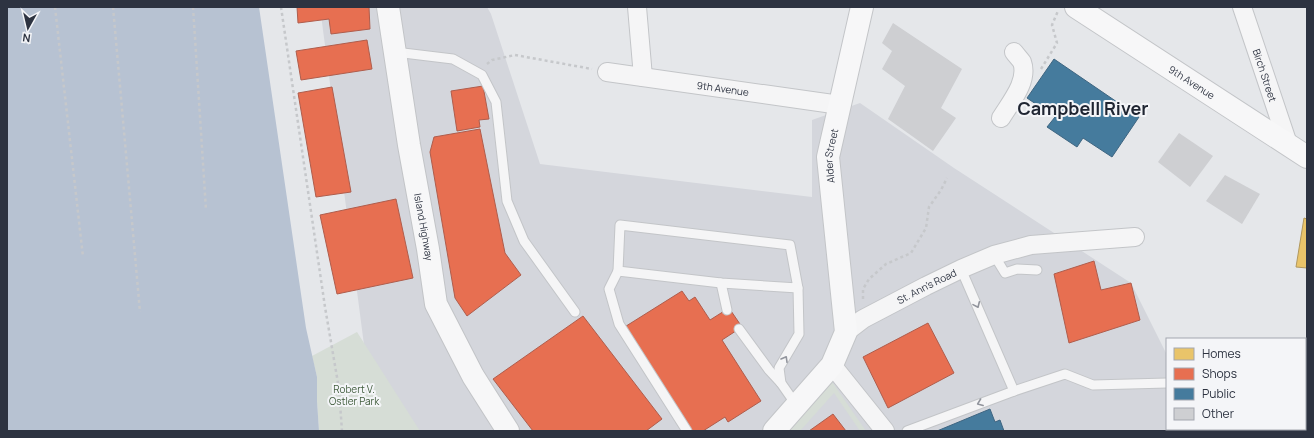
<svg xmlns="http://www.w3.org/2000/svg" width="1314" height="438" viewBox="0 0 1314 438" font-family="Manrope,sans-serif">
	<rect width="100%" height="100%" fill="#e5e7ea"/>
	<polygon fill="#d4d6dc" points="320,7 487,7 491,14 540,164 812,197 812,120 860,103 954,168 1131,283 1167,355 1167,429 1233,429 1236,431 386,431 373,414"/>
	<g fill="#d6ddd6">
		<polygon points="357,332 420,431 319,431 317,401 317,377 312,356"/>
		<polygon points="828,376 866,431 860,431 834,393 800,431 789,431"/>
	</g>
	<polygon fill="#b7c2d2" points="7,7 259,7 306,328 317,377 317,401 319,431 7,431"/>
	<polygon fill="#e9c46a" stroke="#b1985e" points="1304,218 1307,219 1307,268 1296,267"/>
	<g fill="#e76f51" stroke="#af5d4c">
		<polygon points="297,7 369,7 370,29 331,34 329,19 298,23"/>
		<polygon points="367,40 372,69 301,80 296,51"/>
		<polygon points="483,86 489,119 479,120 480,127 457,131 451,91"/>
		<polygon points="332,87 351,192 316,197 298,93"/>
		<polygon points="480,129 505,253 521,275 467,316 455,298 430,152 434,137"/>
		<polygon points="396,199 413,278 337,294 320,215"/>
		<polygon points="1094,261 1101,290 1131,283 1140,320 1069,343 1054,274"/>
		<polygon points="682,291 689,301 695,297 710,320 729,308 742,327 722,340 761,401 728,422 725,417 703,431 689,431 623,328"/>
		<polygon points="583,316 662,419 646,431 533,431 493,379"/>
		<polygon points="928,323 954,373 888,408 863,357"/>
		<polygon points="833,414 846,431 809,431"/>
	</g>
	<g fill="#457b9d" stroke="#3e6581">
		<polygon points="1054,59 1139,117 1112,157 1083,138 1077,147 1047,127 1055,117 1027,98"/>
		<polygon points="990,409 995,422 1000,420 1004,431 937,431"/>
	</g>
	<g fill="#cecfd2">
		<polygon points="893,23 962,69 941,108 956,118 933,151 888,119 905,86 882,69 892,51 882,43"/>
		<polygon points="1179,133 1213,156 1190,187 1158,162"/>
		<polygon points="1225,175 1260,194 1242,224 1206,201"/>
	</g>
	<g fill="none" stroke-linecap="round" stroke-linejoin="round">
		<g stroke="#c3c5c8" stroke-width="11">
			<g id="lane">
				<polyline points="395,52 453,59 482,75 496,102 507,201 524,241 575,312"/>
				<polygon points="620,225 790,245 798,288 721,283 618,271"/>
				<polyline points="994,255 1005,273 1017,269 1037,270"/>
				<polyline points="618,271 609,289 619,324 687,431"/>
				<polyline points="721,283 727,310"/>
				<polyline points="739,329 769,370 781,383"/>
				<polyline points="1014,391 1065,374 1093,385 1167,383"/>
				<polyline points="797,406 781,383 779,368 799,334 798,288"/>
				<polyline points="1211,429 1213,431"/>
				<polyline points="907,431 1014,391 961,269"/>
			</g>
		</g>
		<g stroke="#c3c5c8" stroke-width="20">
			<g id="street">
				<polyline points="637,7 643,77"/>
				<path id="s1" d="M1242,7L1288,144"/>
				<path id="s2" d="M607,72L840,105"/>
				<path d="M1001,118C1010,103 1029,81 1022,62C1020,59 1016,55 1014,52"/>
				<path id="s3" d="M846,332L863,319L926,286L961,269L994,255L1031,245L1135,237"/>
				<polyline points="832,365 885,431"/>
			</g>
		</g>
		<g stroke="#c3c5c8" stroke-width="24">
			<g id="secondary">
				<path id="s4" d="M1076,7L1307,157"/>
				<path id="s5" d="M774,431L832,365L846,332L828,157L862,7"/>
			</g>
		</g>
		<g stroke="#c2c4c7" stroke-width="24">
			<g id="primary">
				<path id="s6" d="M388,7L409,145L428,249L436,304L473,376L508,431"/>
			</g>
		</g>
		<g stroke="#c6c8cb" stroke-width="2.5" stroke-dasharray="3 3" stroke-linecap="butt">
			<polyline points="55,7 83,257"/>
			<polyline points="113,7 140,312"/>
			<polyline points="193,7 206,210"/>
			<polyline points="281,7 325,307 339,389 342,431"/>
			<polyline points="487,64 492,60 515,55 592,69"/>
			<polyline points="1041,69 1057,43 1052,25 1058,11"/>
			<polyline points="863,299 863,289 869,279 886,264 911,253 926,228 929,207 941,190 947,178"/>
		</g>
		<use href="#lane" stroke="#f5f5f6" stroke-width="9"/>
		<use href="#street" stroke="#f5f5f6" stroke-width="18"/>
		<use href="#secondary" stroke="#f7f7f8" stroke-width="22"/>
		<use href="#primary" stroke="#f7f7f8" stroke-width="22"/>
	</g>
	<defs><path id="oneway-chevron" d="M-2-3.5L2.5 0L-2 3.5" fill="none" stroke-width="1.6" stroke-linecap="round" stroke-linejoin="round"/></defs>
	<g stroke="#91949c">
		<use href="#oneway-chevron" transform="translate(977 305) rotate(66)"/>
		<use href="#oneway-chevron" transform="translate(785 359) rotate(-60)"/>
		<use href="#oneway-chevron" transform="translate(980 403) rotate(159)"/>
	</g>
	<g text-anchor="middle" dominant-baseline="central" stroke-width="4" stroke-linejoin="round" paint-order="stroke">
		<g font-size="10" fill="#2d3341" stroke="#f4f5f8">
			<text stroke="none"><textPath href="#s1" startOffset="72">Birch Street</textPath></text>
			<text stroke="none"><textPath href="#s4" startOffset="138">9th Avenue</textPath></text>
			<text stroke="none"><textPath href="#s2" startOffset="117">9th Avenue</textPath></text>
			<text stroke="none"><textPath href="#s5" startOffset="301">Alder Street</textPath></text>
			<text stroke="none"><textPath href="#s6" startOffset="223">Island Highway</textPath></text>
			<text stroke="none"><textPath href="#s3" startOffset="93">St. Ann's Road</textPath></text>
		</g>
		<g font-size="10" fill="#405c3c" stroke="#f4f5f8">
			<text x="354" y="389">Robert V.<tspan x="354" dy="12">Ostler Park</tspan></text>
		</g>
		<g font-size="18" font-weight="bold" fill="#1f2532" stroke="#f4f5f8">
			<text x="1083" y="108">Campbell River</text>
		</g>
	</g>
	<rect width="1314" height="438" fill="none" stroke="#2d3341" stroke-width="16"/>
	<rect x="1166" y="338" width="140" height="92" fill="#f4f5f8" stroke="#a4a7af"/>
	<rect x="1174" y="348" width="20" height="12" fill="#e9c46a" stroke="#a4a7af"/>
	<text x="1202" y="358" font-size="12" fill="#2d3341">Homes</text>
	<rect x="1174" y="368" width="20" height="12" fill="#e76f51" stroke="#a4a7af"/>
	<text x="1202" y="378" font-size="12" fill="#2d3341">Shops</text>
	<rect x="1174" y="388" width="20" height="12" fill="#457b9d" stroke="#a4a7af"/>
	<text x="1202" y="398" font-size="12" fill="#2d3341">Public</text>
	<rect x="1174" y="408" width="20" height="12" fill="#cecfd2" stroke="#a4a7af"/>
	<text x="1202" y="418" font-size="12" fill="#2d3341">Other</text>
	<g transform="translate(28 28) rotate(188)" stroke="#f4f5f8" stroke-width="3" paint-order="stroke">
	<path d="M0-3L7 15L0 10L-7 15Z" fill="#2d3341"/>
	<text y="-6" font-size="11" font-weight="bold" text-anchor="middle" fill="#2d3341">N</text>
	</g>
</svg>
